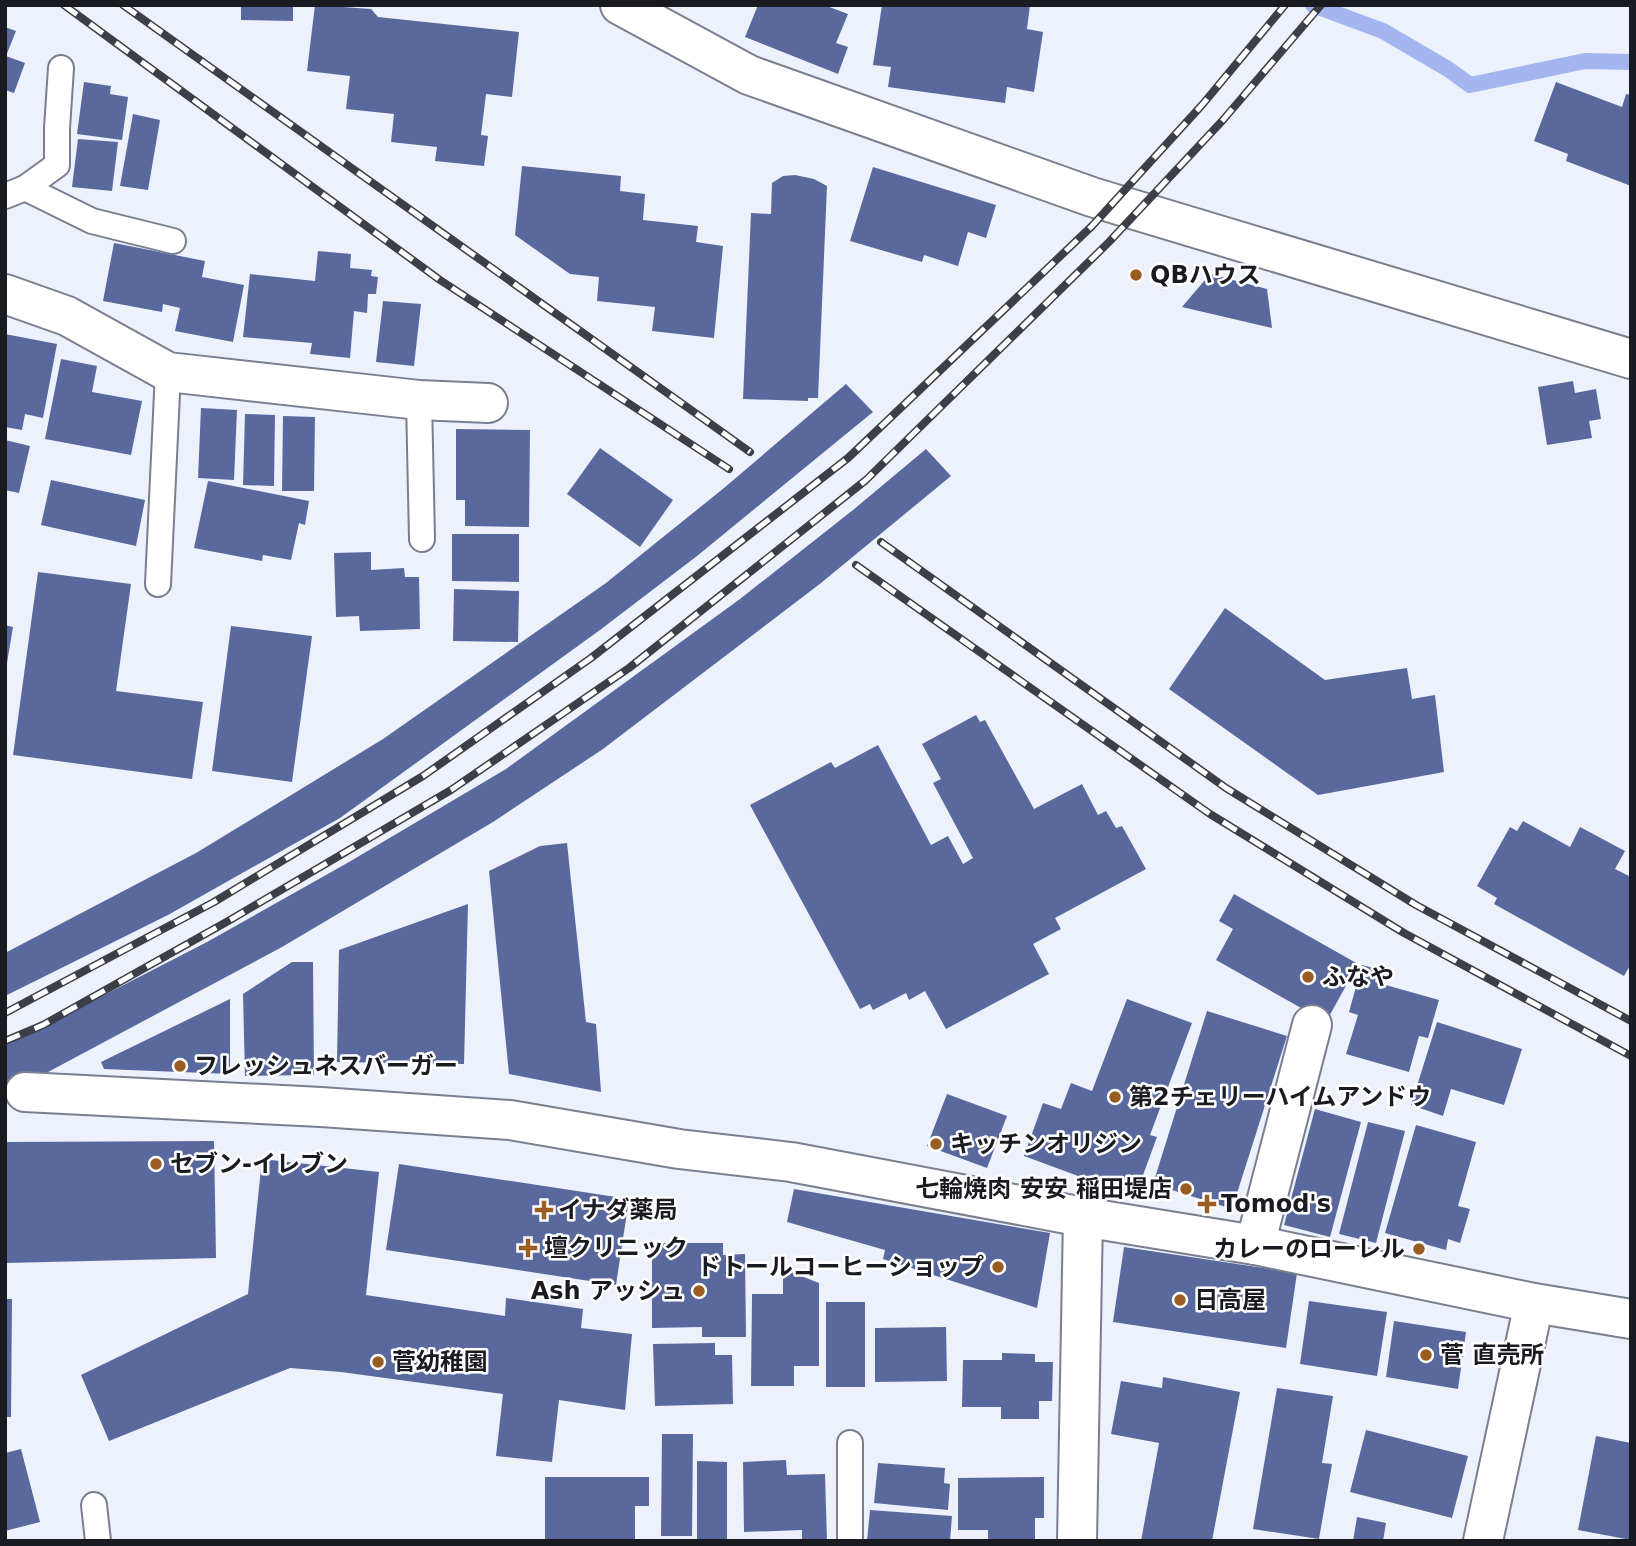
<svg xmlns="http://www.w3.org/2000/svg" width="1636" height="1546" viewBox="0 0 1636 1546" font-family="'DejaVu Sans','Noto Sans JP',sans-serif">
	<rect width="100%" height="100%" fill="#edf1fc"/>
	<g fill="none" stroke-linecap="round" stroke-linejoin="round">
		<polyline stroke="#a4b6ef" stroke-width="16" points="1313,5 1383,31 1448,69 1470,85 1585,61 1631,62"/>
	</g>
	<g fill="#59699d">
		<polygon points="241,5 293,5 293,21 241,20"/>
		<polygon points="315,5 371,9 378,17 519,32 512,97 486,94 481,135 488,136 484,166 435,161 437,147 391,142 394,114 346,109 350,76 307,71"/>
		<polygon points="758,5 824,5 848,14 836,43 848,47 838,74 745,37"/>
		<polygon points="882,5 1030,5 1027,29 1043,32 1034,92 1007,87 1005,103 888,87 891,67 873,65"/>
		<polygon points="5,27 16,31 6,56 25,63 14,93 5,90"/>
		<polygon points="84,82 111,86 110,94 128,97 122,140 77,134"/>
		<polygon points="1556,82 1622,107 1626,94 1631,95 1631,186 1566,161 1568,154 1534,141"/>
		<polygon points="133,114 160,120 148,190 120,186"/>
		<polygon points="78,139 118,142 112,191 72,187"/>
		<polygon points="522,166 621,176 620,191 645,194 643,220 698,226 696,242 723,246 714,338 652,331 655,307 597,301 599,277 570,274 515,235"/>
		<polygon points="873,167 996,205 986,238 968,232 958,266 924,255 922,262 850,241"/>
		<polygon points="795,175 814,179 827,186 818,398 808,398 808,401 743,399 751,213 771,214 772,183 783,176"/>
		<polygon points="114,243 205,261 202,277 244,285 233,342 175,331 180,308 163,304 162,312 103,301"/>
		<polygon points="318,251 351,254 350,268 372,270 371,276 378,277 376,294 368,294 367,313 354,311 350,358 310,354 312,343 243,337 250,274 315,281"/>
		<polygon points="1210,274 1267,289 1272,328 1182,307"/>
		<polygon points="383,301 421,304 414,366 376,362"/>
		<polygon points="5,334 57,344 43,418 25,414 22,430 5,427"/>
		<polygon points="61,359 97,366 92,392 142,401 131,455 45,439"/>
		<polygon points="1573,381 1575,393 1596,389 1601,419 1589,421 1592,438 1547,445 1538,387"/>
		<polygon points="846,384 873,412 697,556 600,630 340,818 168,915 5,996 5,953 196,853 383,739 606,583 724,488"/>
		<polygon points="201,408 237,410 234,480 198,478"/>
		<polygon points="245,414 275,415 274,486 243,485"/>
		<polygon points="283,416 315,417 314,491 282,491"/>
		<polygon points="456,429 530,430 529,527 465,526 465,500 456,500"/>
		<polygon points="5,440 30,446 19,493 5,490"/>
		<polygon points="600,448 673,500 640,547 567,494"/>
		<polygon points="926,449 951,476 821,583 603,749 493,822 282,947 35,1079 5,1091 5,1042 77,1009 207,942 349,862 506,769 740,599 853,510"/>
		<polygon points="51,480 145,500 136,546 41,525"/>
		<polygon points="208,481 309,501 305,525 299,523 291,560 263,555 262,561 194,548"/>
		<polygon points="452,534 519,534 519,582 452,581"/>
		<polygon points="371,552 371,570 404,568 405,577 419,577 420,629 360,631 359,616 336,617 334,553"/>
		<polygon points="38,572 131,584 116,691 203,702 192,779 13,755"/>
		<polygon points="454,589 519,591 518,642 453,641"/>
		<polygon points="1225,608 1325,680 1407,668 1412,699 1435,695 1444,772 1318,795 1169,689"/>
		<polygon points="5,625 13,627 7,663 5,662"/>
		<polygon points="231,626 312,636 292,782 212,771"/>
		<polygon points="976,715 980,722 985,720 1034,809 1082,784 1098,815 1106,811 1116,828 1122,826 1146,869 1055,918 1061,929 1033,944 1049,974 946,1029 925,991 909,1000 906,993 873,1010 870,1004 860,1009 750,805 831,762 835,768 878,745 931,845 948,836 963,864 973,858 933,783 941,779 922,744"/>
		<polygon points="1523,821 1570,847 1580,827 1625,851 1615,869 1631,877 1631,964 1624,976 1494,904 1497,898 1477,886 1510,827 1517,831"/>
		<polygon points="567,843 586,1022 596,1024 601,1092 509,1074 489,871 540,846"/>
		<polygon points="1234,894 1358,964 1326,1022 1216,960 1233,929 1219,921"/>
		<polygon points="468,904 464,1064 337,1062 339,950"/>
		<polygon points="292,962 313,962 314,1075 245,1076 243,994"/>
		<polygon points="1362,965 1378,969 1375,982 1439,1000 1428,1038 1419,1036 1409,1072 1346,1054 1358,1015 1349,1012"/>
		<polygon points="230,999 230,1074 104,1069 101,1062"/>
		<polygon points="1127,999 1192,1023 1150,1135 1157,1137 1135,1197 1024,1156 1043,1103 1061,1109 1071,1083 1092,1091"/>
		<polygon points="1207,1011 1287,1036 1232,1209 1153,1184"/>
		<polygon points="1437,1022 1522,1049 1504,1105 1451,1089 1443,1116 1411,1105"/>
		<polygon points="947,1094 1007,1116 987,1168 927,1146"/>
		<polygon points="1315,1109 1361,1122 1330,1237 1284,1225"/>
		<polygon points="1368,1122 1405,1131 1376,1243 1339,1234"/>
		<polygon points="1416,1125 1476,1142 1458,1206 1470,1209 1460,1243 1448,1239 1446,1250 1385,1233"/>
		<polygon points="214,1141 216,1258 5,1263 5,1142"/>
		<polygon points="262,1159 379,1172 366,1295 505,1316 506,1298 583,1309 581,1328 632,1334 625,1410 559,1400 552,1462 496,1456 503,1394 341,1372 290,1368 109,1441 81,1375 248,1294"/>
		<polygon points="399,1164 629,1199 616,1285 386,1250"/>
		<polygon points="794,1189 1050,1233 1037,1308 883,1259 885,1250 787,1222"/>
		<polygon points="652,1243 723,1243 723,1255 745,1254 746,1337 702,1337 702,1327 652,1328"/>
		<polygon points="1124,1247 1297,1273 1286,1348 1113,1322"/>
		<polygon points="783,1269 819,1283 819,1366 794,1366 794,1386 751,1386 752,1294 783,1294"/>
		<polygon points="5,1299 12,1299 11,1417 5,1417"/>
		<polygon points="1309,1301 1387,1312 1377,1376 1300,1364"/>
		<rect x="826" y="1302" width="39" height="85"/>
		<polygon points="1394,1321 1466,1332 1458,1389 1386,1377"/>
		<polygon points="946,1327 947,1381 875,1382 875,1328"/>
		<polygon points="715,1343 715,1355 732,1355 733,1404 655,1406 653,1344"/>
		<polygon points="1002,1353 1035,1354 1035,1362 1053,1362 1052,1401 1039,1401 1039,1419 1001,1419 1001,1407 962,1407 963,1360 1002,1360"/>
		<polygon points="1163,1377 1240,1392 1212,1541 1141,1541 1159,1443 1111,1434 1121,1381 1162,1388"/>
		<polygon points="1277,1388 1333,1396 1322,1463 1332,1464 1319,1539 1253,1529"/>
		<polygon points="1366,1430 1468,1456 1452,1518 1350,1492"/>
		<polygon points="662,1434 693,1434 692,1536 661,1536"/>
		<polygon points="1596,1436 1631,1443 1631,1540 1578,1530"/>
		<polygon points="21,1449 40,1522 5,1531 5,1453"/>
		<polygon points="786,1460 787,1475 825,1474 827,1541 802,1541 802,1530 744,1532 743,1462"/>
		<polygon points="697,1461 727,1462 727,1541 697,1541"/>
		<polygon points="878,1463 945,1468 944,1483 950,1484 948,1510 874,1503"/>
		<polygon points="545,1477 649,1477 649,1506 635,1506 635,1541 545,1541"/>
		<polygon points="1044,1477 1044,1518 1035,1518 1035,1541 988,1541 988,1530 958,1530 958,1478"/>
		<polygon points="870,1510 952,1516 950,1541 867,1541"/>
		<polygon points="1357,1517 1386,1523 1383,1541 1353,1541"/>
	</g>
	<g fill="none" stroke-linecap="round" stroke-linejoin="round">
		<g stroke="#7a7f90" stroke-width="28">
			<g id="lane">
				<polyline points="25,188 92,221 173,241"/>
				<polyline points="5,196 25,188 57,165 57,128 61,68"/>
				<polyline points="419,400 422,539"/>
				<polyline points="158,584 168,372"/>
				<polyline points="850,1443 850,1541"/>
				<polyline points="94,1505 98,1541"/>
			</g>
		</g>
		<g stroke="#7a7f90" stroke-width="42">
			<g id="street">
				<polyline points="620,5 749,75 1092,197 1631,359"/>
				<polyline points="5,294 67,316 168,372 419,400 488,403"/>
				<polyline points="25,1092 321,1107 510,1120 679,1149 791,1162 1083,1217 1255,1245 1534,1303 1631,1319"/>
				<polyline points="1255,1245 1312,1025"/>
				<polyline points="1077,1541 1083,1217"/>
				<polyline points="1483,1541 1534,1303"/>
			</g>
		</g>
		<use href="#lane" stroke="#fff" stroke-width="24"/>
		<use href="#street" stroke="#fff" stroke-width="38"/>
		<g stroke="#3d3f46" stroke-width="8">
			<g id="rail">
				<polyline points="64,5 440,280 729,469"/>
				<polyline points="123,5 750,452"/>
				<polyline points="881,542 1226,788 1416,905 1631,1021"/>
				<polyline points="856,565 1210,814 1404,933 1631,1056"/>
				<polyline points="5,1013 214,902 423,776 591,658 848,458 1092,226 1202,105 1285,5"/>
				<polyline points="5,1041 43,1025 230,920 451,790 629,668 866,480 1109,242 1223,120 1321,5"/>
			</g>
		</g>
		<use href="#rail" stroke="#fff" stroke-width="5" stroke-dasharray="16" stroke-linecap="butt"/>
	</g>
	<g fill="#9a5d21" stroke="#fff" stroke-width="2.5">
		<circle cx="1136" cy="275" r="7"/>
		<circle cx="1308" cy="977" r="7"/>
		<circle cx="180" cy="1066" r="7"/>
		<circle cx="1115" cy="1097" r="7"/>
		<circle cx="936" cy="1144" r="7"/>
		<circle cx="156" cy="1164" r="7"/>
		<circle cx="1186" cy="1189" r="7"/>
		<path d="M1203.5 1193.5h7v7h7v7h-7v7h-7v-7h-7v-7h7z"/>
		<path d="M540.5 1199.5h7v7h7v7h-7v7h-7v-7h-7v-7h7z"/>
		<path d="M524.5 1237.5h7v7h7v7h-7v7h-7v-7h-7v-7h7z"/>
		<circle cx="1419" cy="1249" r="7"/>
		<circle cx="998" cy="1267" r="7"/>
		<circle cx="699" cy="1291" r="7"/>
		<circle cx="1180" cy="1300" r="7"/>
		<circle cx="1426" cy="1355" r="7"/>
		<circle cx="378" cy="1362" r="7"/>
	</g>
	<g text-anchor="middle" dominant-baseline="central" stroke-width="5" stroke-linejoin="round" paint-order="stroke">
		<g font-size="24" font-weight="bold" fill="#191b21" stroke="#fff" text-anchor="start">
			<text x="1150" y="275">QBハウス</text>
			<text x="1322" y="977">ふなや</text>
			<text x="194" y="1066">フレッシュネスバーガー</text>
			<text x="1129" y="1097">第2チェリーハイムアンドウ</text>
			<text x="950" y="1144">キッチンオリジン</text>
			<text x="170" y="1164">セブン-イレブン</text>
			<text x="1172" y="1189" text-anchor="end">七輪焼肉 安安 稲田堤店</text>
			<text x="1221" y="1204">Tomod's</text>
			<text x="558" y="1210">イナダ薬局</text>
			<text x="544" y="1248">壇クリニック</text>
			<text x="1405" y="1249" text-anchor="end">カレーのローレル</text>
			<text x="984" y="1267" text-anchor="end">ドトールコーヒーショップ</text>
			<text x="685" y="1291" text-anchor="end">Ash アッシュ</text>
			<text x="1194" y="1300">日高屋</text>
			<text x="1440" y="1355">菅 直売所</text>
			<text x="392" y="1362">菅幼稚園</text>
		</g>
	</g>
	<rect width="1636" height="1546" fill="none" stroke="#191b21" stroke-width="14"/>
</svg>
